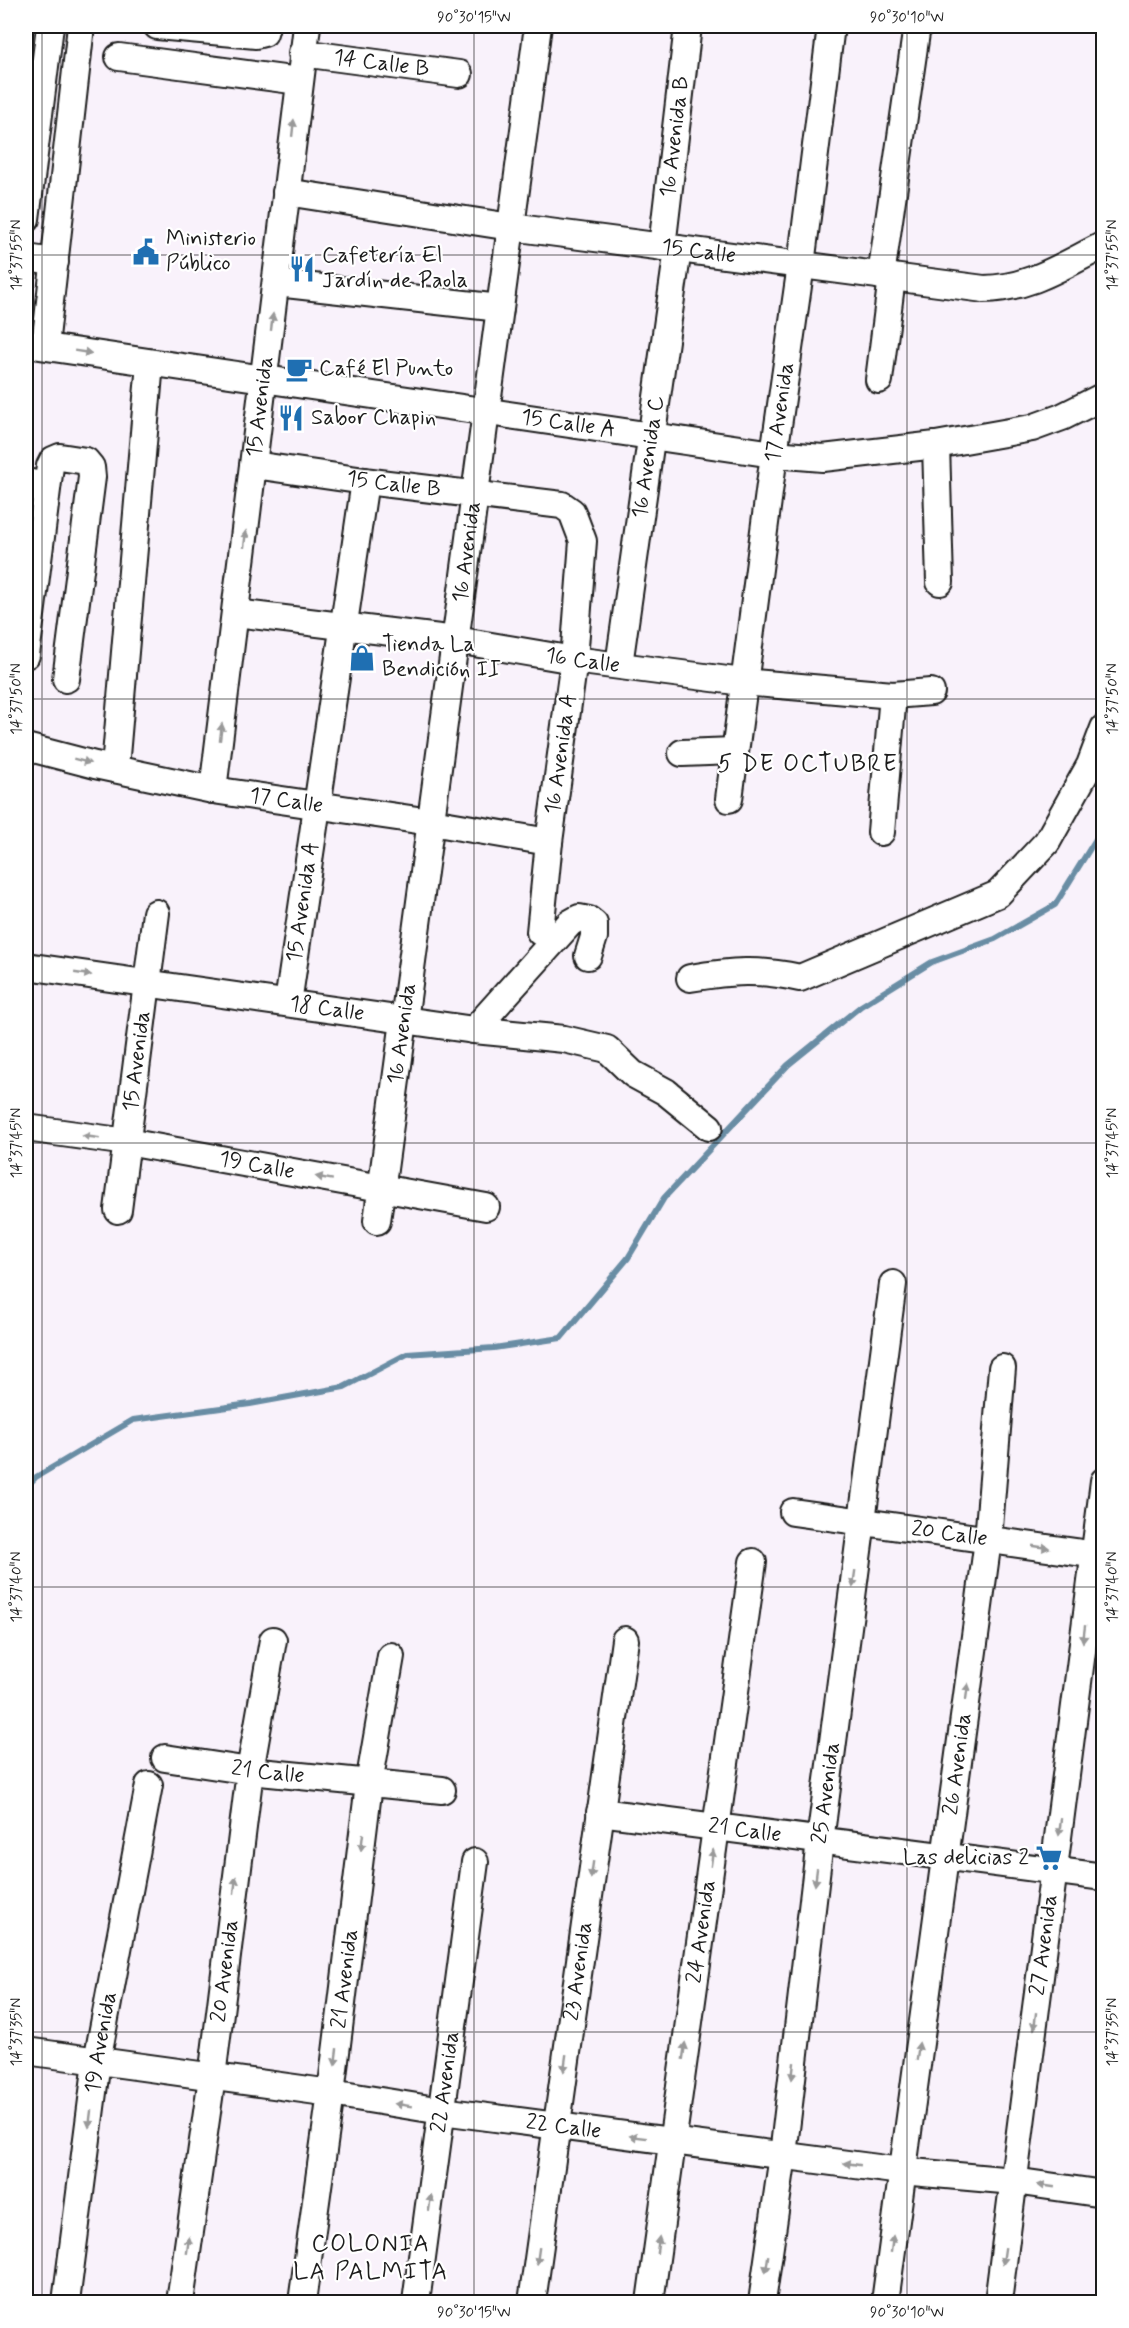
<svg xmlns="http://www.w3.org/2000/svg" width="1129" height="2328" viewBox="0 0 1129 2328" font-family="Mynerve,sans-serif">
	<rect width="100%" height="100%" fill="#f9f2fb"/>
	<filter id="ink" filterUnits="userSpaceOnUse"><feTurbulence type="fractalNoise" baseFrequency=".0167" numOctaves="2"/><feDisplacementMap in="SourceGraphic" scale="12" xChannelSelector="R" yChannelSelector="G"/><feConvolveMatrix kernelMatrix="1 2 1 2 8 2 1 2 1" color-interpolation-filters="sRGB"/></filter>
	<g filter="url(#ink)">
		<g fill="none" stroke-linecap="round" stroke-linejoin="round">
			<polyline stroke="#698da4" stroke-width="6" points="26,1487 36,1477 133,1420 250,1404 344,1387 407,1354 494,1348 561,1338 628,1258 664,1198 788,1065 861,1006 932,962 995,939 1055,905 1104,826"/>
			<g stroke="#1c1c1c" stroke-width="30">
				<g id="minor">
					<polyline points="157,26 256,35 264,33 266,26"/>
					<path id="s1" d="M302,53L459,74"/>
					<polyline points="119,57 299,81"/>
					<path id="s2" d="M286,192L511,227L984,289C1031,288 1063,265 1104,245"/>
					<polyline points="26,219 50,26"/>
					<path id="s3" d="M662,247L688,26"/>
					<polyline points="26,258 55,262"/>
					<polyline points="881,276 917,26"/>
					<polyline points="277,283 500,308"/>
					<path id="s4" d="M26,344L774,454L823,458L936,445L1032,428L1062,417L1104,396"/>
					<polyline points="45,346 81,26"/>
					<polyline points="879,380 892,277"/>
					<polyline points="936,445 940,582"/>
					<path id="s5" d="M254,465L365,481L562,505L572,512L583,541L574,660L549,842L540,932"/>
					<polyline points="26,482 47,486"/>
					<path id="s6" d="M236,613L456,640L574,660L743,682L893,695L931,692"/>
					<polyline points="26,655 50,466 53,460 60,457 86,461 91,467 92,477 66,679"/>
					<path id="s7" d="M619,665L678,249"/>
					<path id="s8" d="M26,747L95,765L213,790L431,822L549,842"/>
					<polyline points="682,753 734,751"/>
					<polyline points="116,756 150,363"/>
					<path id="s9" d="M213,790L307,26"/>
					<path id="s10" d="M729,799L774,454L801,265L831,26"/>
					<polyline points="881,832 893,695"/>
					<path id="s11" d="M26,966L474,1030L564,1039L607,1049L633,1074L666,1092L709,1127"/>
					<path d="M690,978C732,971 759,969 800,978L998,894L1047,842L1090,765L1104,728"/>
					<path id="s12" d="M288,1003L365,481"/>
					<polyline points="474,1030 570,923 579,918 589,920 594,924 594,937 588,956"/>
					<path id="s13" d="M26,1128L127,1142L486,1207"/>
					<path id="s14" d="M118,1210L156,913"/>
					<path id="s15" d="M377,1221L538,26"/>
					<path id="s16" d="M793,1512L1104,1556"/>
					<path id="s17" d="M165,1758L250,1771L442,1790"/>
					<path id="s18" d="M600,1812L1104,1877"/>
					<path id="s19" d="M26,2051L331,2093L442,2111L901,2171L1014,2181L1104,2194"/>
					<path id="s20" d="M66,2302L97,2061L149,1785"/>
					<path id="s21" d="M180,2302L212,2077L250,1771L273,1640"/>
					<path id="s22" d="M302,2302L331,2093L369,1784L391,1656"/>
					<path id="s23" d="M416,2302L475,1862"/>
					<path id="s24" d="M532,2302L625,1640"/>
					<path id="s25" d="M650,2302L753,1562"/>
					<path id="s26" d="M762,2302L783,2155L820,1841L893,1284"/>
					<path id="s27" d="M885,2302L988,1540L1002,1368"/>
					<path id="s28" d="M998,2302L1104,1481"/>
				</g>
			</g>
			<use href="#minor" stroke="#fff" stroke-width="26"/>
		</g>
		<defs><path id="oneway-solid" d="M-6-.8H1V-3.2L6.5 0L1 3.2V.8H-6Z" transform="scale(1.5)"/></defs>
		<g fill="#999">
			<use href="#oneway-solid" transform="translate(293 128) rotate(-84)"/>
			<use href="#oneway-solid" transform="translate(272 322) rotate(-83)"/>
			<use href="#oneway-solid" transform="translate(83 352) rotate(9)"/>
			<use href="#oneway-solid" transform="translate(245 539) rotate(-83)"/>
			<use href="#oneway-solid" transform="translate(221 732) rotate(-83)"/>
			<use href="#oneway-solid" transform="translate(82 761) rotate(15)"/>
			<use href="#oneway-solid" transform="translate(83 974) rotate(8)"/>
			<use href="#oneway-solid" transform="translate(91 1137) rotate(-172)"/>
			<use href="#oneway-solid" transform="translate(324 1178) rotate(-170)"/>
			<use href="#oneway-solid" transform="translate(1041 1547) rotate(8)"/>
			<use href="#oneway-solid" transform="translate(854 1579) rotate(98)"/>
			<use href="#oneway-solid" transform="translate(1084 1634) rotate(97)"/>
			<use href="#oneway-solid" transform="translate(967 1692) rotate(-82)"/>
			<use href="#oneway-solid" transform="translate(1060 1827) rotate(97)"/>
			<use href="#oneway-solid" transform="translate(362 1842) rotate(97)"/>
			<use href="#oneway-solid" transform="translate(712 1858) rotate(-82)"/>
			<use href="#oneway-solid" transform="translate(592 1870) rotate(98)"/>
			<use href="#oneway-solid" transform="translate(816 1877) rotate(97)"/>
			<use href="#oneway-solid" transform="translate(235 1885) rotate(-83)"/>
			<use href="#oneway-solid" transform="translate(1035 2021) rotate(97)"/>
			<use href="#oneway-solid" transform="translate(684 2051) rotate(-82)"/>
			<use href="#oneway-solid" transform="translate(918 2051) rotate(-82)"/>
			<use href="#oneway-solid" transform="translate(336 2057) rotate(97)"/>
			<use href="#oneway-solid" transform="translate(565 2063) rotate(98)"/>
			<use href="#oneway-solid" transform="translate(793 2071) rotate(97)"/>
			<use href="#oneway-solid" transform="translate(403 2105) rotate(-171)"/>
			<use href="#oneway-solid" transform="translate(90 2119) rotate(97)"/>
			<use href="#oneway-solid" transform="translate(638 2137) rotate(-173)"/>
			<use href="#oneway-solid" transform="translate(852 2164) rotate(-172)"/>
			<use href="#oneway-solid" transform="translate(1046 2186) rotate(-172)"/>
			<use href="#oneway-solid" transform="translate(430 2203) rotate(-82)"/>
			<use href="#oneway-solid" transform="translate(892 2244) rotate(-83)"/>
			<use href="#oneway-solid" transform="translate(188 2245) rotate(-82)"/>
			<use href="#oneway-solid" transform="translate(658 2245) rotate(-82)"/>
			<use href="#oneway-solid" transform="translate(538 2256) rotate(98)"/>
			<use href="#oneway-solid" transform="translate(1004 2256) rotate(98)"/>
			<use href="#oneway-solid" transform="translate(767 2264) rotate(98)"/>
		</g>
	</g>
	<path fill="none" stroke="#1c1c1c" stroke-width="1.5" stroke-opacity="0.45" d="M42,26V2302M474,26V2302M907,26V2302M26,255H1104M26,699H1104M26,1143H1104M26,1587H1104M26,2032H1104"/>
	<defs>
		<g id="civic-bare" transform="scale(2.07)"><path d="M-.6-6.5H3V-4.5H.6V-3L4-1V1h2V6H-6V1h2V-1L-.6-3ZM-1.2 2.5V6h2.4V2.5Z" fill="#1f6fb2" stroke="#fff" stroke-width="2.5" paint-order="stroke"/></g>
		<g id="restaurant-bare" transform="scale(2.07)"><path d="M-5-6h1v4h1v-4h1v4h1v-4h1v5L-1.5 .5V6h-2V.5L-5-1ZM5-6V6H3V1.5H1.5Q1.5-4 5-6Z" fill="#1f6fb2" stroke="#fff" stroke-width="2.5" paint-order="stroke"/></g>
		<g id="cafe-bare" transform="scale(2.07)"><path d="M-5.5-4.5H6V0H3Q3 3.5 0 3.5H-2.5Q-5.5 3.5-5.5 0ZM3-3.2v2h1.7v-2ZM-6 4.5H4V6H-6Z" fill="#1f6fb2" stroke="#fff" stroke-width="2.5" paint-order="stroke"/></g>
		<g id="shop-bare" transform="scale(2.07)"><path d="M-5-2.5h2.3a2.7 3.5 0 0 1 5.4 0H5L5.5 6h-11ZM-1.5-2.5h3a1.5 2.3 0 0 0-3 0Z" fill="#1f6fb2" stroke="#fff" stroke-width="2.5" paint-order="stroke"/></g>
		<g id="supermarket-bare" transform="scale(2.07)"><path d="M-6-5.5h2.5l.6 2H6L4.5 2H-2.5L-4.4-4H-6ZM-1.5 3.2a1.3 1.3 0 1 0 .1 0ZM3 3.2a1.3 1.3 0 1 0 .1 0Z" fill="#1f6fb2" stroke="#fff" stroke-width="2.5" paint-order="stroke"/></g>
	</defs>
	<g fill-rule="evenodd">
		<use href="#civic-bare" x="146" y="252"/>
		<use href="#restaurant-bare" x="302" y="269"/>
		<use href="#cafe-bare" x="299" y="369"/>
		<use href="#restaurant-bare" x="291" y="418"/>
		<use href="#shop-bare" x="362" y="658"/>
		<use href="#supermarket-bare" x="1049" y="1858"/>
	</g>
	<g text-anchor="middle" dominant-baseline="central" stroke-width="4.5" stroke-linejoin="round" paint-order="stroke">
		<g font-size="22" fill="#1c1c1c" stroke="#fff">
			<text stroke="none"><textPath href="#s1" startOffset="80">14 Calle B</textPath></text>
			<text stroke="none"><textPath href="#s3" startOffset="111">16 Avenida B</textPath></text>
			<text stroke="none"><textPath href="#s2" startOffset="417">15 Calle</textPath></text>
			<text stroke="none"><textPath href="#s9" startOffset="386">15 Avenida</textPath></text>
			<text stroke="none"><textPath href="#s10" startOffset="390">17 Avenida</textPath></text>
			<text stroke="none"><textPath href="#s4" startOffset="548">15 Calle A</textPath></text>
			<text stroke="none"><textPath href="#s7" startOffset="210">16 Avenida C</textPath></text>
			<text stroke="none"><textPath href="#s5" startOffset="141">15 Calle B</textPath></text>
			<text stroke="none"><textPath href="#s15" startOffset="675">16 Avenida</textPath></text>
			<text stroke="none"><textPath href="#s6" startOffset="350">16 Calle</textPath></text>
			<text transform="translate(561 754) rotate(-82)">16 Avenida A</text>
			<text stroke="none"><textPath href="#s8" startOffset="266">17 Calle</textPath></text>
			<text stroke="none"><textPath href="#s12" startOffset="102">15 Avenida A</textPath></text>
			<text stroke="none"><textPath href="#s11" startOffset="304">18 Calle</textPath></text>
			<text stroke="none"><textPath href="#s15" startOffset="189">16 Avenida</textPath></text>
			<text stroke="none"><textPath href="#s14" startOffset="150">15 Avenida</textPath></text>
			<text stroke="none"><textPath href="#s13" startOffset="234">19 Calle</textPath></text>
			<text stroke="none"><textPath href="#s16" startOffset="158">20 Calle</textPath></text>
			<text stroke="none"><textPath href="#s27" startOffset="543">26 Avenida</textPath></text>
			<text stroke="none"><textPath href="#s17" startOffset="104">21 Calle</textPath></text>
			<text stroke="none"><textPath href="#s26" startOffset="513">25 Avenida</textPath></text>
			<text stroke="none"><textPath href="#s18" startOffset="146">21 Calle</textPath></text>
			<text stroke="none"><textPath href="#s25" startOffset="374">24 Avenida</textPath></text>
			<text stroke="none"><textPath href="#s28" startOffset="360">27 Avenida</textPath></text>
			<text stroke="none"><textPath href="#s21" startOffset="334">20 Avenida</textPath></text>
			<text stroke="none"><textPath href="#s24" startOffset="334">23 Avenida</textPath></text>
			<text stroke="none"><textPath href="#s22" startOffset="326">21 Avenida</textPath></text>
			<text stroke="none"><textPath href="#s20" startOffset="262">19 Avenida</textPath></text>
			<text stroke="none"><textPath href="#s23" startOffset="222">22 Avenida</textPath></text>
			<text stroke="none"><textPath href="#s19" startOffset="543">22 Calle</textPath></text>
		</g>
		<g font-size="22" fill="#1c1c1c" stroke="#fff" text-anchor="start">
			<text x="166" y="239">Ministerio<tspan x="166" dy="25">Público</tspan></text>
			<text x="322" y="256">Cafetería El<tspan x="322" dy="25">Jardín de Paola</tspan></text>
			<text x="319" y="369">Café El Punto</text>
			<text x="311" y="418">Sabor Chapin</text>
			<text x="382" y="645">Tienda La<tspan x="382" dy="25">Bendición II</tspan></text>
			<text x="1029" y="1858" text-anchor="end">Las delicias 2</text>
		</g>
		<g font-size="24" letter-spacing="1.5" fill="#1c1c1c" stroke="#fff">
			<text x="808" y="764">5 DE OCTUBRE</text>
			<text x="371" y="2244">COLONIA<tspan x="371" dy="28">LA PALMITA</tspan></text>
		</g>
	</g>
	<rect width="1129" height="2328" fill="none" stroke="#fff" stroke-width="66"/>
	<rect x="33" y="33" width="1063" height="2262" fill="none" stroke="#1c1c1c" stroke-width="2"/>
	<g font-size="15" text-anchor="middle" fill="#1c1c1c">
		<text x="474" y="22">90°30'15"W</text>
		<text x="907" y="22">90°30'10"W</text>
		<text transform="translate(16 255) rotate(-90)" y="5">14°37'55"N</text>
		<text transform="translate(1112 255) rotate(-90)" y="5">14°37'55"N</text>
		<text transform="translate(16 699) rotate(-90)" y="5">14°37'50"N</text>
		<text transform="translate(1112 699) rotate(-90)" y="5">14°37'50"N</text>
		<text transform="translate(16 1143) rotate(-90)" y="5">14°37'45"N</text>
		<text transform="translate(1112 1143) rotate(-90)" y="5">14°37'45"N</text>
		<text transform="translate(16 1587) rotate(-90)" y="5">14°37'40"N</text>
		<text transform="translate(1112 1587) rotate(-90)" y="5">14°37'40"N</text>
		<text transform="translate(16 2032) rotate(-90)" y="5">14°37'35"N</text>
		<text transform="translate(1112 2032) rotate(-90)" y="5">14°37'35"N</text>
		<text x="474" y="2317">90°30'15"W</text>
		<text x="907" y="2317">90°30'10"W</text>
	</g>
</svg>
